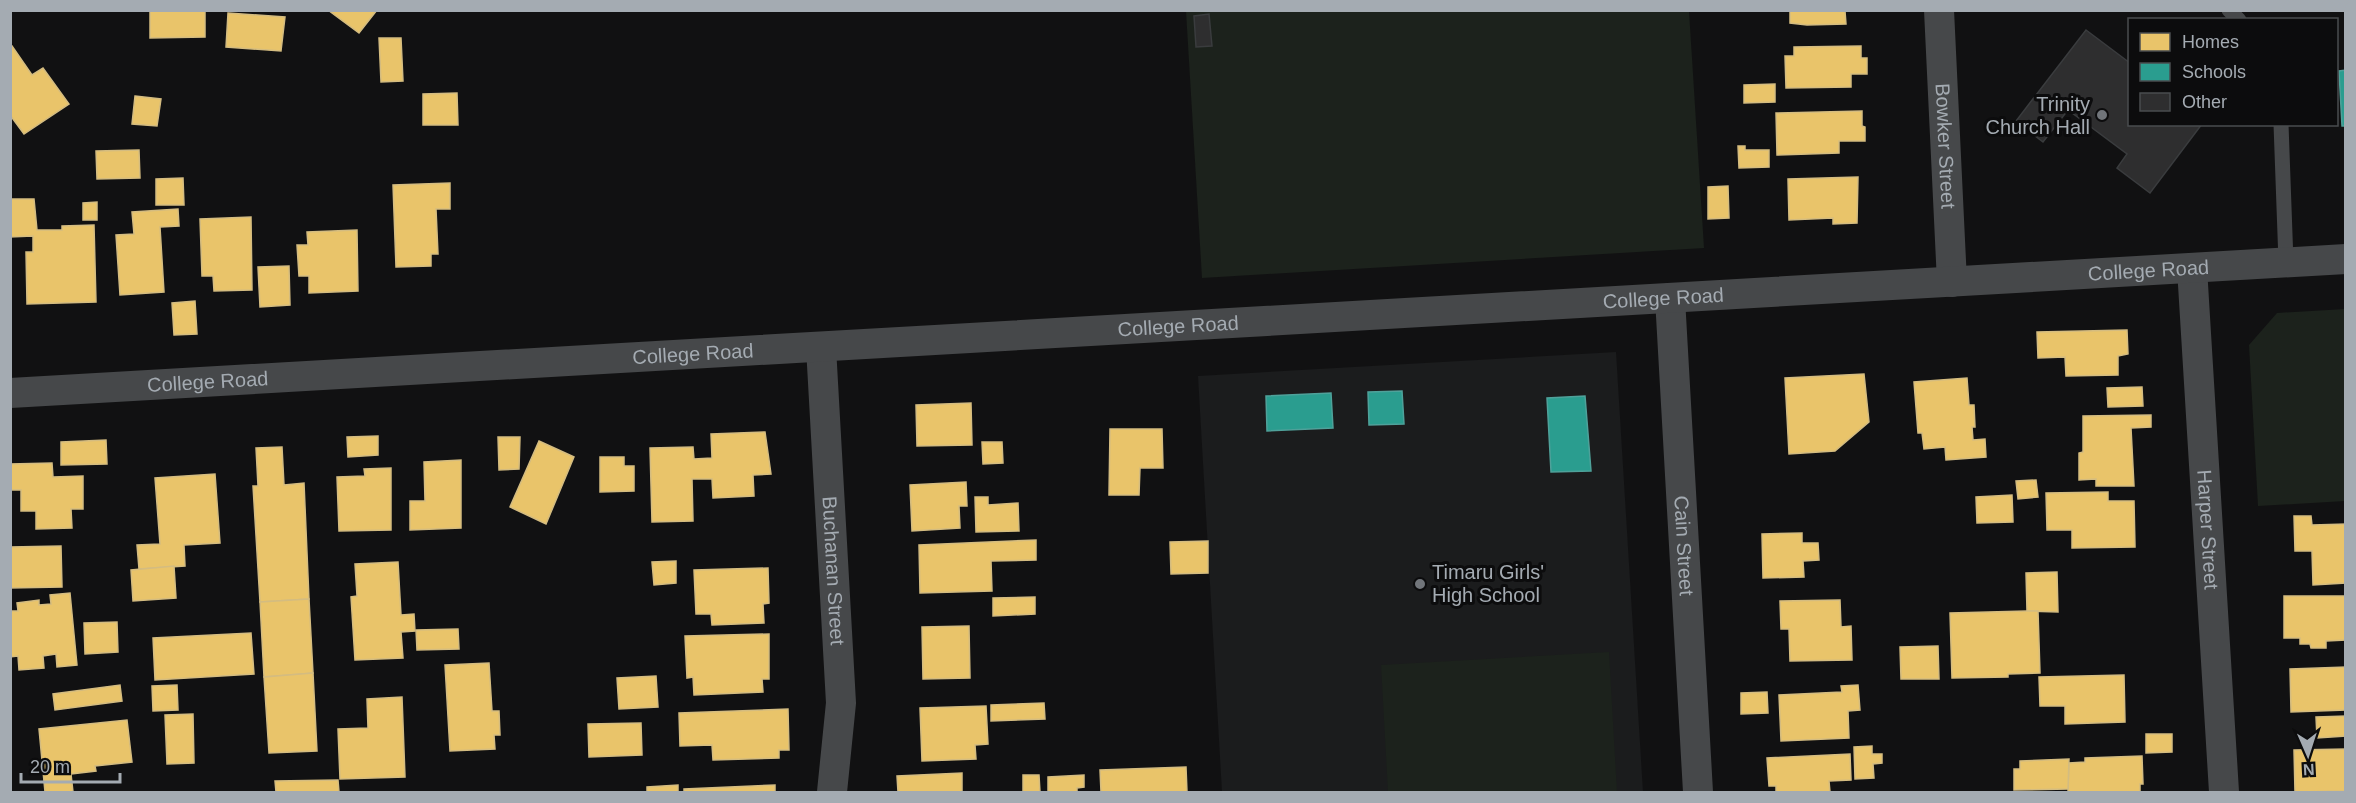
<svg xmlns="http://www.w3.org/2000/svg" width="2356" height="803" viewBox="0 0 2356 803" font-family="Arial,sans-serif">
	<rect width="100%" height="100%" fill="#111112"/>
	<polygon fill="#1b1c1d" points="1616,352 1643,792 1222,792 1198,376"/>
	<g fill="#1c221c">
		<polygon points="1186,11 1689,11 1704,248 1202,278"/>
		<polygon points="2345,309 2345,501 2258,506 2249,345 2277,313"/>
		<polygon points="1609,652 1617,792 1388,792 1381,665"/>
	</g>
	<g fill="#e9c46a" stroke="#d4bc80" stroke-width="1.5">
		<polygon points="150,10 205,10 205,37 150,38"/>
		<polygon points="328,10 377,10 359,33"/>
		<polygon points="1790,10 1855,10 1855,11 1845,11 1846,24 1807,25 1790,23"/>
		<polygon points="228,13 285,17 281,51 226,47"/>
		<polygon points="379,38 401,38 403,81 381,82"/>
		<polygon points="12,46 32,75 43,68 69,104 24,134 10,115 10,47"/>
		<polygon points="1861,46 1861,58 1867,58 1867,74 1851,74 1851,87 1786,88 1785,56 1794,56 1794,47"/>
		<polygon points="1775,84 1775,102 1744,103 1744,85"/>
		<polygon points="457,93 458,125 423,125 423,94"/>
		<polygon points="135,96 161,99 157,126 132,124"/>
		<polygon points="1862,111 1862,126 1865,127 1865,141 1839,141 1839,153 1777,155 1776,113"/>
		<polygon points="1738,146 1745,146 1745,150 1769,150 1769,167 1739,168"/>
		<polygon points="139,150 140,178 97,179 96,151"/>
		<polygon points="1858,177 1857,223 1833,224 1833,218 1789,220 1788,179"/>
		<polygon points="183,178 184,205 156,205 156,179"/>
		<polygon points="450,183 450,209 436,209 438,254 431,254 431,266 396,267 393,185"/>
		<polygon points="1728,186 1729,218 1708,219 1708,187"/>
		<polygon points="10,199 34,199 37,230 62,230 62,226 94,225 96,302 27,304 26,252 33,252 33,236 10,237"/>
		<polygon points="97,202 97,220 83,220 83,203"/>
		<polygon points="178,209 179,226 160,227 164,292 120,295 116,235 134,234 132,212"/>
		<polygon points="251,217 252,290 214,291 213,276 202,276 200,219"/>
		<polygon points="357,230 358,291 309,293 309,276 299,276 297,245 308,245 307,232"/>
		<polygon points="289,266 290,305 260,307 258,267"/>
		<polygon points="195,301 197,334 174,335 172,303"/>
		<polygon points="2127,330 2128,354 2118,356 2118,375 2066,376 2065,357 2038,358 2037,332"/>
		<polygon points="1864,374 1869,422 1835,451 1789,454 1785,378"/>
		<polygon points="1967,378 1969,405 1974,405 1975,427 1972,427 1973,440 1985,439 1986,457 1946,460 1945,447 1924,449 1922,433 1918,433 1914,382"/>
		<polygon points="2142,387 2143,406 2108,407 2107,388"/>
		<polygon points="971,403 972,445 917,446 916,405"/>
		<polygon points="2151,415 2151,427 2131,428 2134,486 2096,486 2096,479 2079,480 2079,453 2083,452 2083,416"/>
		<polygon points="1110,429 1162,429 1163,468 1140,468 1139,495 1109,495"/>
		<polygon points="765,432 771,474 753,475 754,496 713,498 712,479 692,479 693,521 652,522 650,448 693,447 694,459 712,458 711,434"/>
		<polygon points="378,436 378,455 348,457 347,437"/>
		<polygon points="498,437 520,437 519,469 499,470"/>
		<polygon points="106,440 107,464 61,465 61,442"/>
		<polygon points="539,441 574,457 546,524 510,507"/>
		<polygon points="982,442 1002,442 1003,463 983,464"/>
		<polygon points="282,447 284,485 304,483 309,599 260,602 253,486 258,486 256,448"/>
		<polygon points="600,457 624,457 624,466 634,466 634,491 600,492"/>
		<polygon points="461,460 461,528 410,530 410,501 425,501 424,462"/>
		<polygon points="52,463 53,477 83,476 83,509 71,509 72,528 36,529 36,511 21,511 21,490 10,490 10,464"/>
		<polygon points="391,468 391,530 339,531 337,477 365,476 364,469"/>
		<polygon points="215,474 220,543 184,545 185,566 139,569 137,545 160,544 155,478"/>
		<polygon points="2036,480 2038,497 2018,499 2016,481"/>
		<polygon points="966,482 967,506 959,506 960,528 912,531 910,485"/>
		<polygon points="2108,492 2108,501 2134,501 2135,547 2072,548 2072,530 2047,530 2046,493"/>
		<polygon points="2012,495 2013,522 1977,523 1976,497"/>
		<polygon points="975,497 988,497 988,505 1018,503 1019,531 976,532"/>
		<polygon points="2294,516 2311,516 2312,525 2346,524 2346,583 2313,585 2312,551 2295,551"/>
		<polygon points="1802,533 1802,543 1818,543 1819,560 1803,561 1804,577 1763,578 1762,534"/>
		<polygon points="1036,540 1036,560 991,561 992,591 920,593 919,545"/>
		<polygon points="1208,541 1208,573 1171,574 1170,542"/>
		<polygon points="61,546 62,587 10,588 10,547"/>
		<polygon points="676,561 676,583 654,585 652,562"/>
		<polygon points="398,562 401,615 414,614 415,631 401,632 403,658 355,660 351,597 357,596 355,564"/>
		<polygon points="174,566 176,598 133,601 131,570"/>
		<polygon points="768,568 769,603 763,604 764,623 712,625 711,614 696,614 694,570"/>
		<polygon points="2057,572 2058,612 2027,611 2026,573"/>
		<polygon points="70,593 77,665 57,667 56,654 43,656 44,668 19,670 18,656 10,657 10,611 18,611 17,603 39,600 39,605 51,604 50,595"/>
		<polygon points="2284,596 2346,596 2346,640 2326,641 2326,648 2311,648 2310,644 2300,644 2300,638 2284,638"/>
		<polygon points="1035,597 1035,614 993,616 993,598"/>
		<polygon points="309,599 313,673 264,677 260,602"/>
		<polygon points="1840,600 1841,627 1851,626 1852,660 1790,661 1789,629 1781,629 1780,601"/>
		<polygon points="2027,611 2038,611 2040,673 2008,674 2008,677 1952,678 1950,613"/>
		<polygon points="117,622 118,652 85,654 84,623"/>
		<polygon points="969,626 970,678 923,679 922,627"/>
		<polygon points="458,629 459,649 417,650 416,630"/>
		<polygon points="251,633 254,674 155,680 153,638"/>
		<polygon points="769,634 769,679 762,679 763,692 694,695 693,677 687,678 685,636"/>
		<polygon points="1938,646 1939,679 1901,679 1900,647"/>
		<polygon points="489,663 492,711 499,711 500,735 494,735 495,749 450,751 445,665"/>
		<polygon points="2346,667 2346,710 2291,712 2290,669"/>
		<polygon points="313,673 317,751 269,753 264,677"/>
		<polygon points="2124,675 2125,722 2065,724 2065,706 2040,706 2039,677"/>
		<polygon points="656,676 658,707 619,709 617,678"/>
		<polygon points="120,685 122,701 55,710 53,694"/>
		<polygon points="177,685 178,710 153,711 152,686"/>
		<polygon points="1858,685 1860,710 1848,711 1849,738 1781,741 1779,695 1842,692 1841,686"/>
		<polygon points="1767,692 1768,713 1741,714 1741,693"/>
		<polygon points="402,697 405,777 340,779 338,729 368,728 367,699"/>
		<polygon points="1044,703 1045,719 991,721 991,705"/>
		<polygon points="986,706 988,744 975,745 976,759 922,761 920,708"/>
		<polygon points="788,709 789,750 779,750 779,758 713,760 712,745 680,746 679,713"/>
		<polygon points="193,714 194,763 167,764 165,715"/>
		<polygon points="2346,716 2346,736 2317,738 2316,717"/>
		<polygon points="127,720 132,762 95,766 96,771 71,774 73,792 45,792 39,729"/>
		<polygon points="641,723 642,755 589,757 588,724"/>
		<polygon points="2146,734 2172,734 2172,752 2146,753"/>
		<polygon points="1872,746 1872,754 1882,754 1882,763 1873,764 1874,778 1855,779 1854,747"/>
		<polygon points="2346,749 2346,791 2295,792 2294,750"/>
		<polygon points="1850,754 1851,780 1829,781 1830,792 1776,792 1776,786 1769,786 1767,758"/>
		<polygon points="2142,756 2143,784 2140,784 2140,792 2068,792 2069,763 2085,762 2085,758"/>
		<polygon points="2069,759 2068,789 2014,790 2014,769 2020,769 2020,761"/>
		<polygon points="1186,767 1187,792 1101,792 1100,770"/>
		<polygon points="962,773 962,792 898,792 897,776"/>
		<polygon points="1023,775 1039,775 1040,792 1023,792"/>
		<polygon points="1084,775 1084,787 1077,788 1077,792 1048,792 1048,777"/>
		<polygon points="338,780 339,792 276,792 275,781"/>
		<polygon points="678,785 678,792 647,792 647,787"/>
		<polygon points="775,785 775,792 684,792 684,789"/>
	</g>
	<g fill="#2a9d8f" stroke="#4fa19a" stroke-width="1.5">
		<polygon points="2346,70 2346,126 2342,126 2339,71"/>
		<polygon points="1402,391 1404,424 1369,425 1368,392"/>
		<polygon points="1331,393 1333,428 1267,431 1266,396"/>
		<polygon points="1585,396 1591,471 1551,472 1547,398"/>
	</g>
	<g fill="#2e2e2f" stroke="#3a3c3e" stroke-width="1.5">
		<polygon points="1209,14 1212,46 1196,47 1194,16"/>
		<polygon points="2086,30 2130,63 2130,124 2202,124 2150,193 2117,168 2127,154 2068,110 2043,142 2016,121"/>
	</g>
	<g fill="none" stroke-linecap="round" stroke-linejoin="round">
		<g stroke="#46484a" stroke-width="15">
			<polyline points="2229,10 2239,20"/>
			<polyline points="2281,124 2286,262"/>
		</g>
		<g stroke="#46484a" stroke-width="30">
			<path id="s1" d="M1939,10L1952,282"/>
			<path id="s2" d="M2192,268L2224,792"/>
			<path id="s3" d="M1670,298L1698,792"/>
			<path id="s4" d="M821,347L841,703L832,792"/>
			<path id="s5" d="M10,393L2346,259"/>
		</g>
	</g>
	<g fill="#71757a" stroke="#0c0c0d" stroke-width="2">
		<circle cx="2102" cy="115" r="6"/>
		<circle cx="1420" cy="584" r="6"/>
	</g>
	<g text-anchor="middle" dominant-baseline="central" stroke-width="6" stroke-linejoin="round" paint-order="stroke">
		<g font-size="20" fill="#a4abb2" stroke="#0c0c0d" text-anchor="end">
			<text x="2090" y="104">Trinity<tspan x="2090" dy="23">Church Hall</tspan></text>
			<text x="1432" y="572" text-anchor="start">Timaru Girls'<tspan x="1432" dy="23">High School</tspan></text>
		</g>
		<g font-size="20" fill="#a4abb2" stroke="#0c0c0d">
			<text stroke="none"><textPath href="#s1" startOffset="136">Bowker Street</textPath></text>
			<text stroke="none"><textPath href="#s5" startOffset="2142">College Road</textPath></text>
			<text stroke="none"><textPath href="#s5" startOffset="1656">College Road</textPath></text>
			<text stroke="none"><textPath href="#s5" startOffset="1170">College Road</textPath></text>
			<text stroke="none"><textPath href="#s5" startOffset="684">College Road</textPath></text>
			<text stroke="none"><textPath href="#s5" startOffset="198">College Road</textPath></text>
			<text stroke="none"><textPath href="#s2" startOffset="262">Harper Street</textPath></text>
			<text stroke="none"><textPath href="#s3" startOffset="248">Cain Street</textPath></text>
			<text stroke="none"><textPath href="#s4" startOffset="224">Buchanan Street</textPath></text>
		</g>
	</g>
	<rect width="2356" height="803" fill="none" stroke="#a4abb2" stroke-width="24"/>
	<rect x="2128" y="18" width="210" height="108" fill="#0c0c0d" stroke="#494c4f" stroke-width="1.5"/>
	<rect x="2140" y="33" width="30" height="18" fill="#e9c46a" stroke="#494c4f" stroke-width="1.5"/>
	<text x="2182" y="48" font-size="18" fill="#a4abb2">Homes</text>
	<rect x="2140" y="63" width="30" height="18" fill="#2a9d8f" stroke="#494c4f" stroke-width="1.5"/>
	<text x="2182" y="78" font-size="18" fill="#a4abb2">Schools</text>
	<rect x="2140" y="93" width="30" height="18" fill="#2e2e2f" stroke="#494c4f" stroke-width="1.5"/>
	<text x="2182" y="108" font-size="18" fill="#a4abb2">Other</text>
	<g transform="translate(2308 755) rotate(177)" stroke="#0c0c0d" stroke-width="4.5" paint-order="stroke">
	<path d="M0-4.5L10 22L0 15L-10 22Z" fill="#a4abb2"/>
	<text y="-9" font-size="16" font-weight="bold" text-anchor="middle" fill="#a4abb2">N</text>
	</g>
	<path d="M21 773v9h99v-9" fill="none" stroke="#a4abb2" stroke-width="3"/>
	<text x="30" y="773" font-size="18" fill="#a4abb2" stroke="#0c0c0d" stroke-width="4.5" paint-order="stroke">20 m</text>
</svg>
